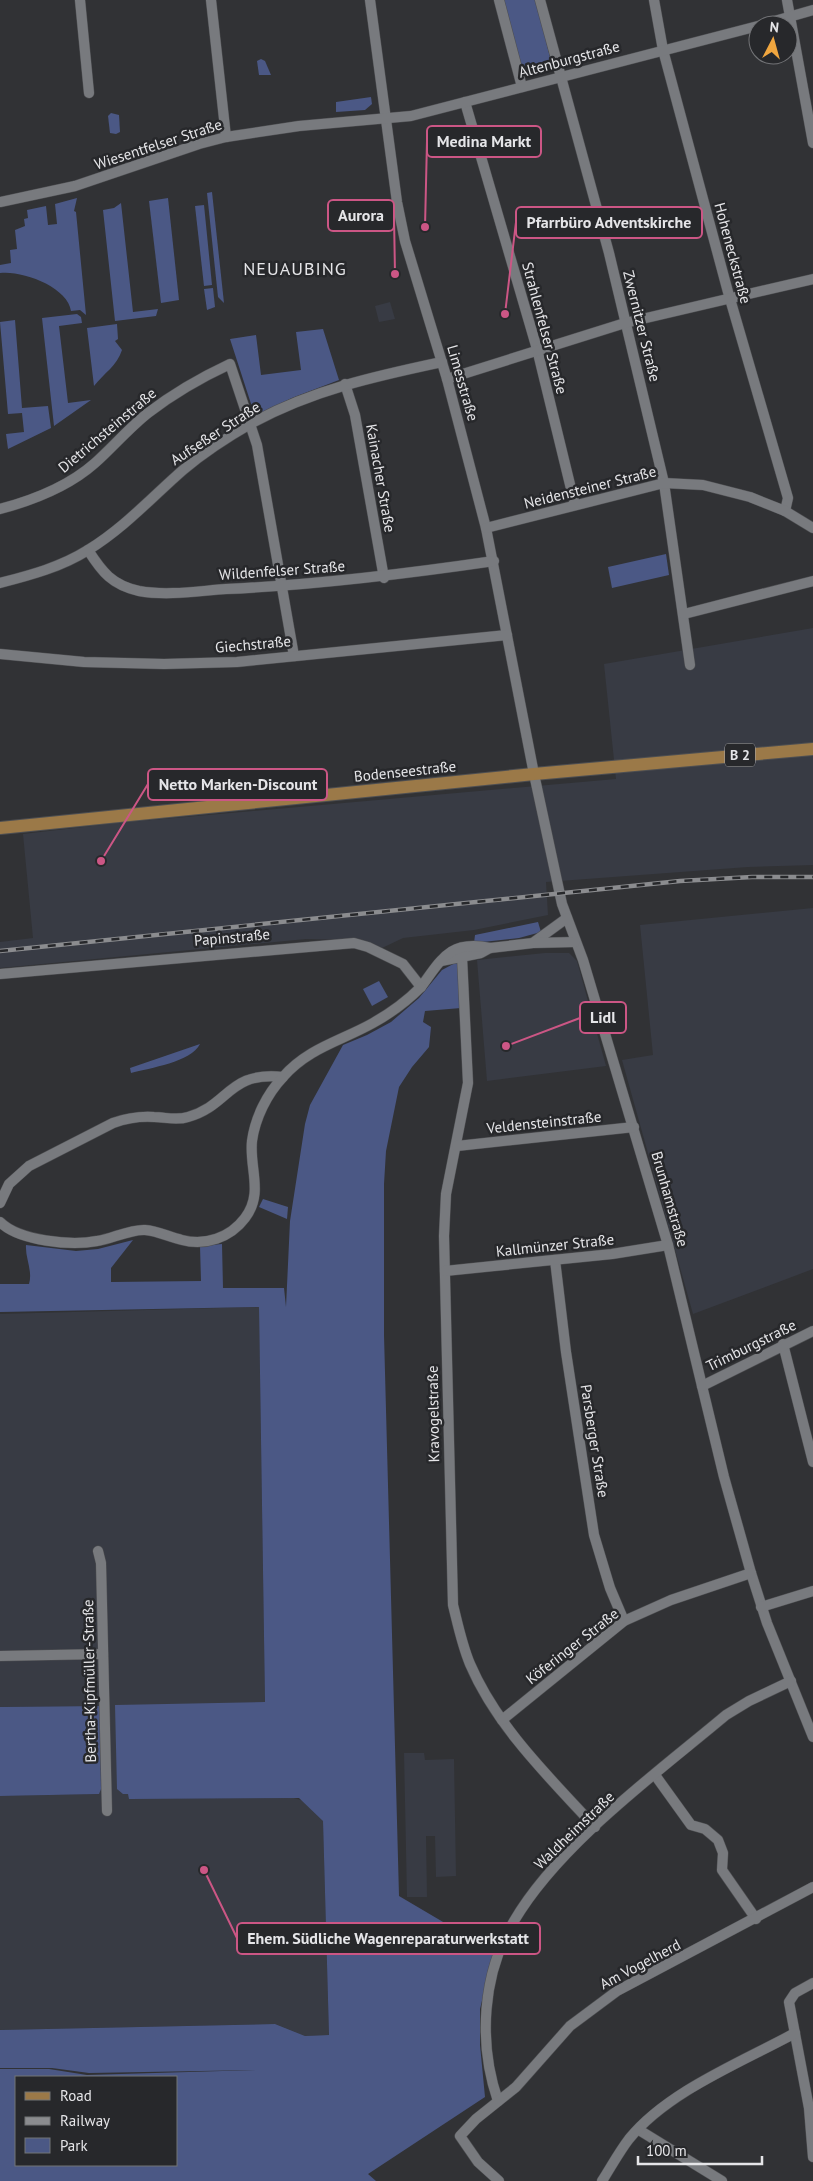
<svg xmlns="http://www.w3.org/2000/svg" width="813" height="2181" viewBox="0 0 813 2181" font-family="'PT Sans',sans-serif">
	<rect width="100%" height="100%" fill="#313235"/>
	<g fill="#383b44">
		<polygon points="390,302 395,319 379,322 375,306"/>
		<polygon points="813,628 813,865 748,867 546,882 548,915 474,930 403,938 382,948 354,940 306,939 0,968 0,942 33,938 23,834 118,823 616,779 604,664"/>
		<polygon points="813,908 813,1269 693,1314 622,1060 653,1055 640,925"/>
		<polygon points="545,953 569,953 577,961 606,1066 487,1081 477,960"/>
		<polygon points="259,1307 265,1702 129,1794 129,1799 294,1798 304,1801 320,1816 323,1821 329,2035 305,2036 275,2024 0,2030 0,1796 99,1794 100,1706 0,1707 0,1314"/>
		<polygon points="404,1753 424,1753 425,1760 454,1759 456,1876 436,1877 435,1836 426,1836 427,1897 407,1897"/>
	</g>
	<g fill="#4b5885" fill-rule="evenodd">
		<polygon points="504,0 536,0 553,69 526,76 523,73"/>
		<polygon points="261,59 265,61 271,75 259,75 257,61"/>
		<polygon points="371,97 372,104 365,110 336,112 336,102"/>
		<polygon points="111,113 119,115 120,132 116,134 110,133 108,116"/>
		<polygon points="212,192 224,303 218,297 207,193"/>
		<path d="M77,198L74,211L76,212L86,315L80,310L71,311C68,287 22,270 0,273V265L11,263L10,250L17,249L15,230L25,226L24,219L28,218L27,210L46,206L48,225L57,224L55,204Z"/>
		<polygon points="168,198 179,300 161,303 149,201"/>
		<polygon points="121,203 133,312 158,309 156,316 115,321 103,210 114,208"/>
		<polygon points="204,205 212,285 204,286 195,206"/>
		<polygon points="213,288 215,307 207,310 204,289"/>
		<polygon points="77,314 81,317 82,323 59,326 68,403 91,400 54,426 42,318"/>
		<polygon points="15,320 22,408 48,406 51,428 8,449 6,434 24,432 22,413 8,414 0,322"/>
		<path d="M117,324L118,339L115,341L122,350C117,366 104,373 94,386L87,328Z"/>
		<polygon points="323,329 339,380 292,398 261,413 254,413 230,339 256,335 261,375 301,370 296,332"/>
		<polygon points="666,554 669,575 612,588 608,567"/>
		<polygon points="538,922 541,932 519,938 474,943 475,935"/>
		<path d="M457,962L461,1008L425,1011L423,1022L431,1027L429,1047L412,1067L399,1087L386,1151L384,1184V1335L399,1896L494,1952L480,2009V2045L485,2097L368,2174L376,2181H0V2069H49L87,2075L257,2070L89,2073L52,2068H0V2030L275,2024L305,2036L329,2035L323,1821L299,1798L129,1799L128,1794H123L117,1789L115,1705L265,1702L259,1307L0,1312V1284H29C33,1271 25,1258 26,1245L76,1251L98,1249L133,1240L111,1268V1282L201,1281L200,1246L222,1244L223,1288H284L286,1307L290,1221L305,1124L310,1105L343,1045L367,1035L391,1022L419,998L442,970ZM16,2077H176V2165H16Z"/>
		<polygon points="379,981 388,997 372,1006 363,989"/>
		<path d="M200,1044C191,1062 150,1068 131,1073L130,1068Z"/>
		<polygon points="263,1199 288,1207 287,1219 259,1207"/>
		<polygon points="100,1706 101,1789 99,1794 0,1796 0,1707"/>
	</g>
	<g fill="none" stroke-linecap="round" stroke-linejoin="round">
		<g stroke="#4e4f52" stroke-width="11">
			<g id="minor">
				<polyline points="80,0 89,93"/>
				<polyline points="211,0 226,137"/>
				<polyline points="370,0 397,202 405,241 447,379 486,528 534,774 562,904 583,960 668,1245 724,1477 751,1573 767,1623 813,1737"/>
				<polyline points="499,0 522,87"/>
				<polyline points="540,0 609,253 664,483 690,665"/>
				<polyline points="654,0 663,50 728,292 788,498 785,511"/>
				<polyline points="787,0 813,143"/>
				<polyline points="761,25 813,10"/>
				<polyline points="465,102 537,349 575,505"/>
				<polyline points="0,202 75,186 199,144 226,137 299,126 411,116 758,26"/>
				<polyline points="447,379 625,323 813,279"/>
				<polyline points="345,384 355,415 384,578"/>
				<path d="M0,509C34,500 68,487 95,463C113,447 129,428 148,413C174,393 200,378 230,364L257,445L294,656"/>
				<polyline points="486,528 664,483 703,485 750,497 785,511 813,528"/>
				<path d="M88,550C102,572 112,585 139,591C167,596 198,591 226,589C316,585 405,574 494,561"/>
				<path d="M0,583C31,575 61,567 88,550C124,528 152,497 183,470C202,454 231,435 252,423C312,390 376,376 442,362"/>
				<polyline points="684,614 813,581"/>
				<polyline points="0,654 84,662 164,664 237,662 507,635"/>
				<polyline points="534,942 567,918"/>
				<path d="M462,957L468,1083L446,1194L444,1236L453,1605C458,1625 462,1645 470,1664C497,1727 549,1777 595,1827"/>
				<polyline points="441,961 481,953 490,948 533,943 575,942"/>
				<path d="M0,974L354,943L368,947L403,964L421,987C441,960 450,939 490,948"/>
				<polyline points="457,1146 634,1127"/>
				<path d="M0,1203L9,1184L29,1166L113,1123C127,1118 139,1116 154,1117C165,1117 176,1121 188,1117C230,1105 228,1071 283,1077"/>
				<path d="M0,1222C19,1241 71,1246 97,1241C112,1239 130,1229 145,1230C158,1231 169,1237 182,1240C205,1246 230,1238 245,1218C264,1193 249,1168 252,1141C255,1118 267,1094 283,1077C308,1048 341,1041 373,1023C391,1013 407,1001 421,987"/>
				<polyline points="555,1260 566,1352 594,1535 610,1588 624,1621"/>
				<polyline points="445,1271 612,1254 668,1245"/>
				<polyline points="783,1344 813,1462"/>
				<polyline points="702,1386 813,1331"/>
				<polyline points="98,1551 101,1563 107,1811"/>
				<polyline points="761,1607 813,1591"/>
				<polyline points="0,1656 103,1654"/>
				<polyline points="502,1720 624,1621 671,1600 751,1573"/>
				<polyline points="655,1775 691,1825 705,1829 718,1840 723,1853 722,1870 756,1919"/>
				<polyline points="813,1983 795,1993 789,2002 809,2108 813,2157"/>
				<path d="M498,2101C478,2043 482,1974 514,1921C559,1844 657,1773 726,1715L749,1701L791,1681"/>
				<polyline points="639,2130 722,2181"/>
				<polyline points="499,2181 478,2162 460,2136 476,2119 516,2087 570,2026 617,1991 813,1887"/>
				<path d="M602,2181C611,2167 619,2152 629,2139C668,2091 742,2062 795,2033"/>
			</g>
		</g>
		<g stroke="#4e4f52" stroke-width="14">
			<polyline id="major" points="0,828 534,774 813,749"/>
		</g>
		<use href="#minor" stroke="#787a7e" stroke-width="10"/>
		<use href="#major" stroke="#9b7948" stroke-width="12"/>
		<g stroke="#8b8c8f" stroke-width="4.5">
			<polyline id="rail" points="0,951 680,881 752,877 813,877"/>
		</g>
		<use href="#rail" stroke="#27282b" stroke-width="2.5" stroke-dasharray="8" stroke-linecap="butt"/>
	</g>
	<g text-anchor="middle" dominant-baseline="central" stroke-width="5" stroke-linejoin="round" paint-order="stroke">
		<rect fill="#27282b" stroke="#acacaf" stroke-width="1" x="725" y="743.5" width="30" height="23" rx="4"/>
		<g font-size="14" font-weight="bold" fill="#e5e5e8">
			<text x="740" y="755">B 2</text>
		</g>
		<g font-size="15" fill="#e5e5e8" stroke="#27282b">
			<text transform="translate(569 59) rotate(-15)">Altenburgstraße</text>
			<text transform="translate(158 144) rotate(-18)">Wiesentfelser Straße</text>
			<text transform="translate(733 253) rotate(75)">Hoheneckstraße</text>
			<text transform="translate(642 326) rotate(76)">Zwernitzer Straße</text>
			<text transform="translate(545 328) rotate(75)">Strahlenfelser Straße</text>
			<text transform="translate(463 383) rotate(74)">Limesstraße</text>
			<text transform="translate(107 430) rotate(-40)">Dietrichsteinstraße</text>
			<text transform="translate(215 433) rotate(-33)">Aufseßer Straße</text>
			<text transform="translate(381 478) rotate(80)">Kainacher Straße</text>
			<text transform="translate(590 487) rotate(-14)">Neidensteiner Straße</text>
			<text transform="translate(282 570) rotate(-4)">Wildenfelser Straße</text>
			<text transform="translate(253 644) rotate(-5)">Giechstraße</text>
			<text transform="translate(405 771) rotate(-6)">Bodenseestraße</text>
			<text transform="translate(232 937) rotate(-5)">Papinstraße</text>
			<text transform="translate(544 1122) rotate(-6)">Veldensteinstraße</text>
			<text transform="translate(670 1199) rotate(74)">Brunhamstraße</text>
			<text transform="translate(555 1245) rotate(-6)">Kallmünzer Straße</text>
			<text transform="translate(751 1345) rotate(-26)">Trimburgstraße</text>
			<text transform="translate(433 1414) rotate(-91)">Kravogelstraße</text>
			<text transform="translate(595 1441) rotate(81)">Parsberger Straße</text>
			<text transform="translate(572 1646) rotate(-38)">Köferinger Straße</text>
			<text transform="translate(89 1681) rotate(-91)">Bertha-Kipfmüller-Straße</text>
			<text transform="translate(574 1830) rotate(-44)">Waldheimstraße</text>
			<text transform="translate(640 1964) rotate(-28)">Am Vogelherd</text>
		</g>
		<g font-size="18" letter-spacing="1" fill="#e5e5e8" stroke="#27282b">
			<text x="295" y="268">NEUAUBING</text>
		</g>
	</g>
	<path fill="none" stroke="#cc5685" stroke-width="2" d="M425 227L427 141M395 274L394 216M505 314L516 222M101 861L148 784M506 1046L580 1018M204 1870L237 1938"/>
	<g fill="#cc5685" stroke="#27282b" stroke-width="2">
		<circle cx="425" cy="227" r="5"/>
		<circle cx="395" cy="274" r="5"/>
		<circle cx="505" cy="314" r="5"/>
		<circle cx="101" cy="861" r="5"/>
		<circle cx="506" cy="1046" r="5"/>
		<circle cx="204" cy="1870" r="5"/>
	</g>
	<g fill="#27282b" stroke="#cc5685" stroke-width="2">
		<rect x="427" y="126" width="114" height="31" rx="5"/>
		<rect x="328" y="200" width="66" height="31" rx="5"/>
		<rect x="516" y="207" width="186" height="31" rx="5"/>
		<rect x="148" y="769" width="179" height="31" rx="5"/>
		<rect x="580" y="1002" width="46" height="31" rx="5"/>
		<rect x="237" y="1923" width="303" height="31" rx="5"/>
	</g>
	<g font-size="16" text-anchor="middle" font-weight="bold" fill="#e5e5e8">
		<text x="484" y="147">Medina Markt</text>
		<text x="361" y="221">Aurora</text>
		<text x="609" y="228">Pfarrbüro Adventskirche</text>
		<text x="238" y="790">Netto Marken-Discount</text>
		<text x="603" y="1023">Lidl</text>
		<text x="388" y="1944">Ehem. Südliche Wagenreparaturwerkstatt</text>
	</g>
	<rect x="15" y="2076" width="162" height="90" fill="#27282b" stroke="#737477"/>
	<rect x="25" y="2092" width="25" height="8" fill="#9b7948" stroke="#737477"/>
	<text x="60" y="2101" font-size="15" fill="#e5e5e8">Road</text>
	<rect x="25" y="2117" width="25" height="8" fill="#8b8c8f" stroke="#737477"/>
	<text x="60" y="2126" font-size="15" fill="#e5e5e8">Railway</text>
	<rect x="25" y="2138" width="25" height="15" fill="#4b5885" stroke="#737477"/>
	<text x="60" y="2151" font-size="15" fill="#e5e5e8">Park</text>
	<g transform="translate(773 40) rotate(6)"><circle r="24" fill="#27282b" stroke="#737477"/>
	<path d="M0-4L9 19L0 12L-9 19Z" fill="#f0a63f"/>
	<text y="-8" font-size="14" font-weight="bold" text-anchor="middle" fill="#e5e5e8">N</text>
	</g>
	<path d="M638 2156v8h124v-8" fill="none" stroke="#e5e5e8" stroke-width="2.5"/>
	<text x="646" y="2156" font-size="15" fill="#e5e5e8" stroke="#27282b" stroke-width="4" paint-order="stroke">100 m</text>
</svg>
